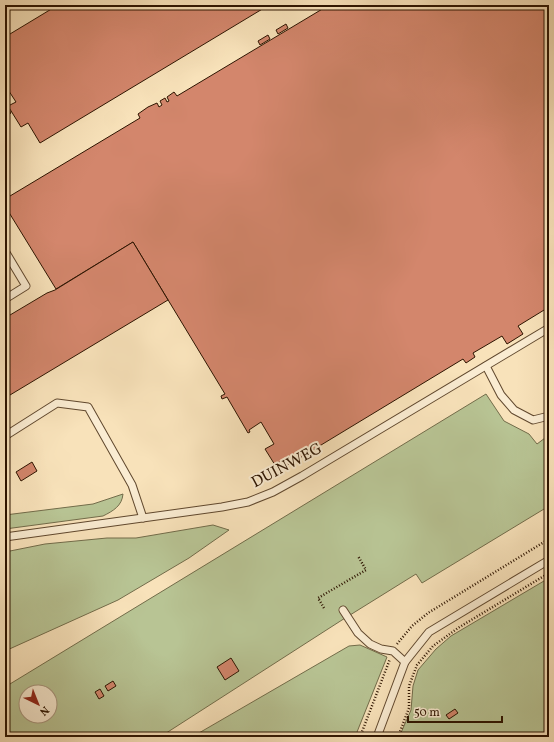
<svg xmlns="http://www.w3.org/2000/svg" width="554" height="742" viewBox="0 0 554 742" font-family="Vollkorn,serif">
	<rect width="100%" height="100%" fill="#f8e2ba"/>
	<filter id="stains"><feTurbulence type="fractalNoise" baseFrequency=".005" numOctaves="4"/><feColorMatrix values="0 0 0 0 .2 0 0 0 0 .09 0 0 0 0 .02 0 0 0 .5 -.17"/></filter>
	<radialGradient id="worn" r=".72"><stop offset=".6" stop-color="#630" stop-opacity="0"/><stop offset="1" stop-color="#630" stop-opacity=".3"/></radialGradient>
	<g fill="#b8c494" stroke="#726c4a" fill-rule="evenodd">
		<path d="M486,394L504,421L529,434L537,444L549,435V506L422,583L416,574L342,620L160,737H5V687ZM26,692H50V716H26Z"/>
		<path d="M123,494C122,506 113,511 103,516L5,529V515L93,504Z"/>
		<polygon points="213,525 229,530 189,558 118,600 5,651 5,552 45,544 107,538 136,538"/>
		<polygon points="549,578 549,737 402,737 400,735 411,710 413,686 418,670 436,649 451,636"/>
		<polygon points="360,645 387,657 355,737 192,737 349,646"/>
	</g>
	<g fill="#d3866c" stroke="#2d1400">
		<polygon points="58,5 269,5 40,143 28,123 21,127 8,106 16,102 5,85 5,37"/>
		<polygon points="329,5 549,5 549,307 518,326 523,334 507,344 502,336 473,353 475,357 466,363 463,359 293,462 287,465 283,460 275,465 265,449 274,444 261,422 249,430 250,432 248,433 227,397 222,399 221,396 225,394 133,242 56,289 5,206 5,199 140,118 138,114 148,107 157,103 159,107 162,105 160,101 165,98 167,102 169,101 167,97 174,92 177,96"/>
		<polygon points="286,24 288,28 278,34 276,30"/>
		<polygon points="268,35 270,39 260,45 258,41"/>
		<polygon points="5,103 11,113 5,117"/>
		<polygon points="133,242 168,300 5,398 5,318 47,293 55,290"/>
		<polygon points="32,462 37,471 21,481 16,472"/>
		<polygon points="231,658 239,671 225,680 217,667"/>
		<polygon points="113,681 116,686 108,691 105,686"/>
		<polygon points="100,689 104,696 99,699 95,692"/>
		<polygon points="455,709 458,713 449,719 446,715"/>
	</g>
	<g fill="none" stroke-linecap="round" stroke-linejoin="round">
		<g stroke="#60482e" stroke-width="9">
			<g id="lane">
				<polyline points="5,251 26,286 5,299"/>
				<polyline points="486,366 501,395 514,410 533,420 549,416"/>
				<polyline points="5,436 57,403 88,407 132,485 143,518"/>
				<polyline points="5,537 222,507 248,502 273,492 302,476 549,328"/>
				<polyline points="343,610 358,633 370,644 381,649 393,651 405,662"/>
				<polyline points="377,737 405,662 429,632 549,560"/>
			</g>
		</g>
		<g stroke="#2d1400" stroke-width="2.5" stroke-dasharray="1 2" stroke-linecap="butt">
			<polyline points="324,608 318,598 366,570 358,556"/>
			<polyline points="397,644 412,626 428,613 549,539"/>
			<polyline points="360,737 390,659"/>
			<polyline points="398,737 409,708 409,686 417,665 433,646 458,628 549,573"/>
		</g>
		<use href="#lane" stroke="#faecd2" stroke-width="7"/>
	</g>
	<g text-anchor="middle" dominant-baseline="central" stroke-width="4" stroke-linejoin="round" paint-order="stroke">
		<g font-size="16" fill="#2d1400" stroke="#faecd2">
			<text transform="translate(287 466) rotate(-28)">DUINWEG</text>
		</g>
	</g>
	<rect width="554" height="742" fill="none" stroke="#f8e2ba" stroke-width="20"/>
	<rect x="6" y="6" width="542" height="730" fill="none" stroke="#2d1400" stroke-width="2"/>
	<rect x="10" y="10" width="534" height="722" fill="none" stroke="#2d1400"/>
	<g transform="translate(38 704) rotate(137)"><circle r="19" fill="#faecd2" stroke="#a8967e"/>
	<path d="M0-3L7 15L0 10L-7 15Z" fill="#8f2418"/>
	<text y="-6" font-size="11" font-weight="bold" text-anchor="middle" fill="#2d1400">N</text>
	</g>
	<path d="M408 716v6h94v-6" fill="none" stroke="#2d1400" stroke-width="2"/>
	<text x="414" y="716" font-size="12" fill="#2d1400" stroke="#faecd2" stroke-width="3" paint-order="stroke">50 m</text>
	<rect width="100%" height="100%" filter="url(#stains)"/>
	<rect width="100%" height="100%" fill="url(#worn)"/>
</svg>
